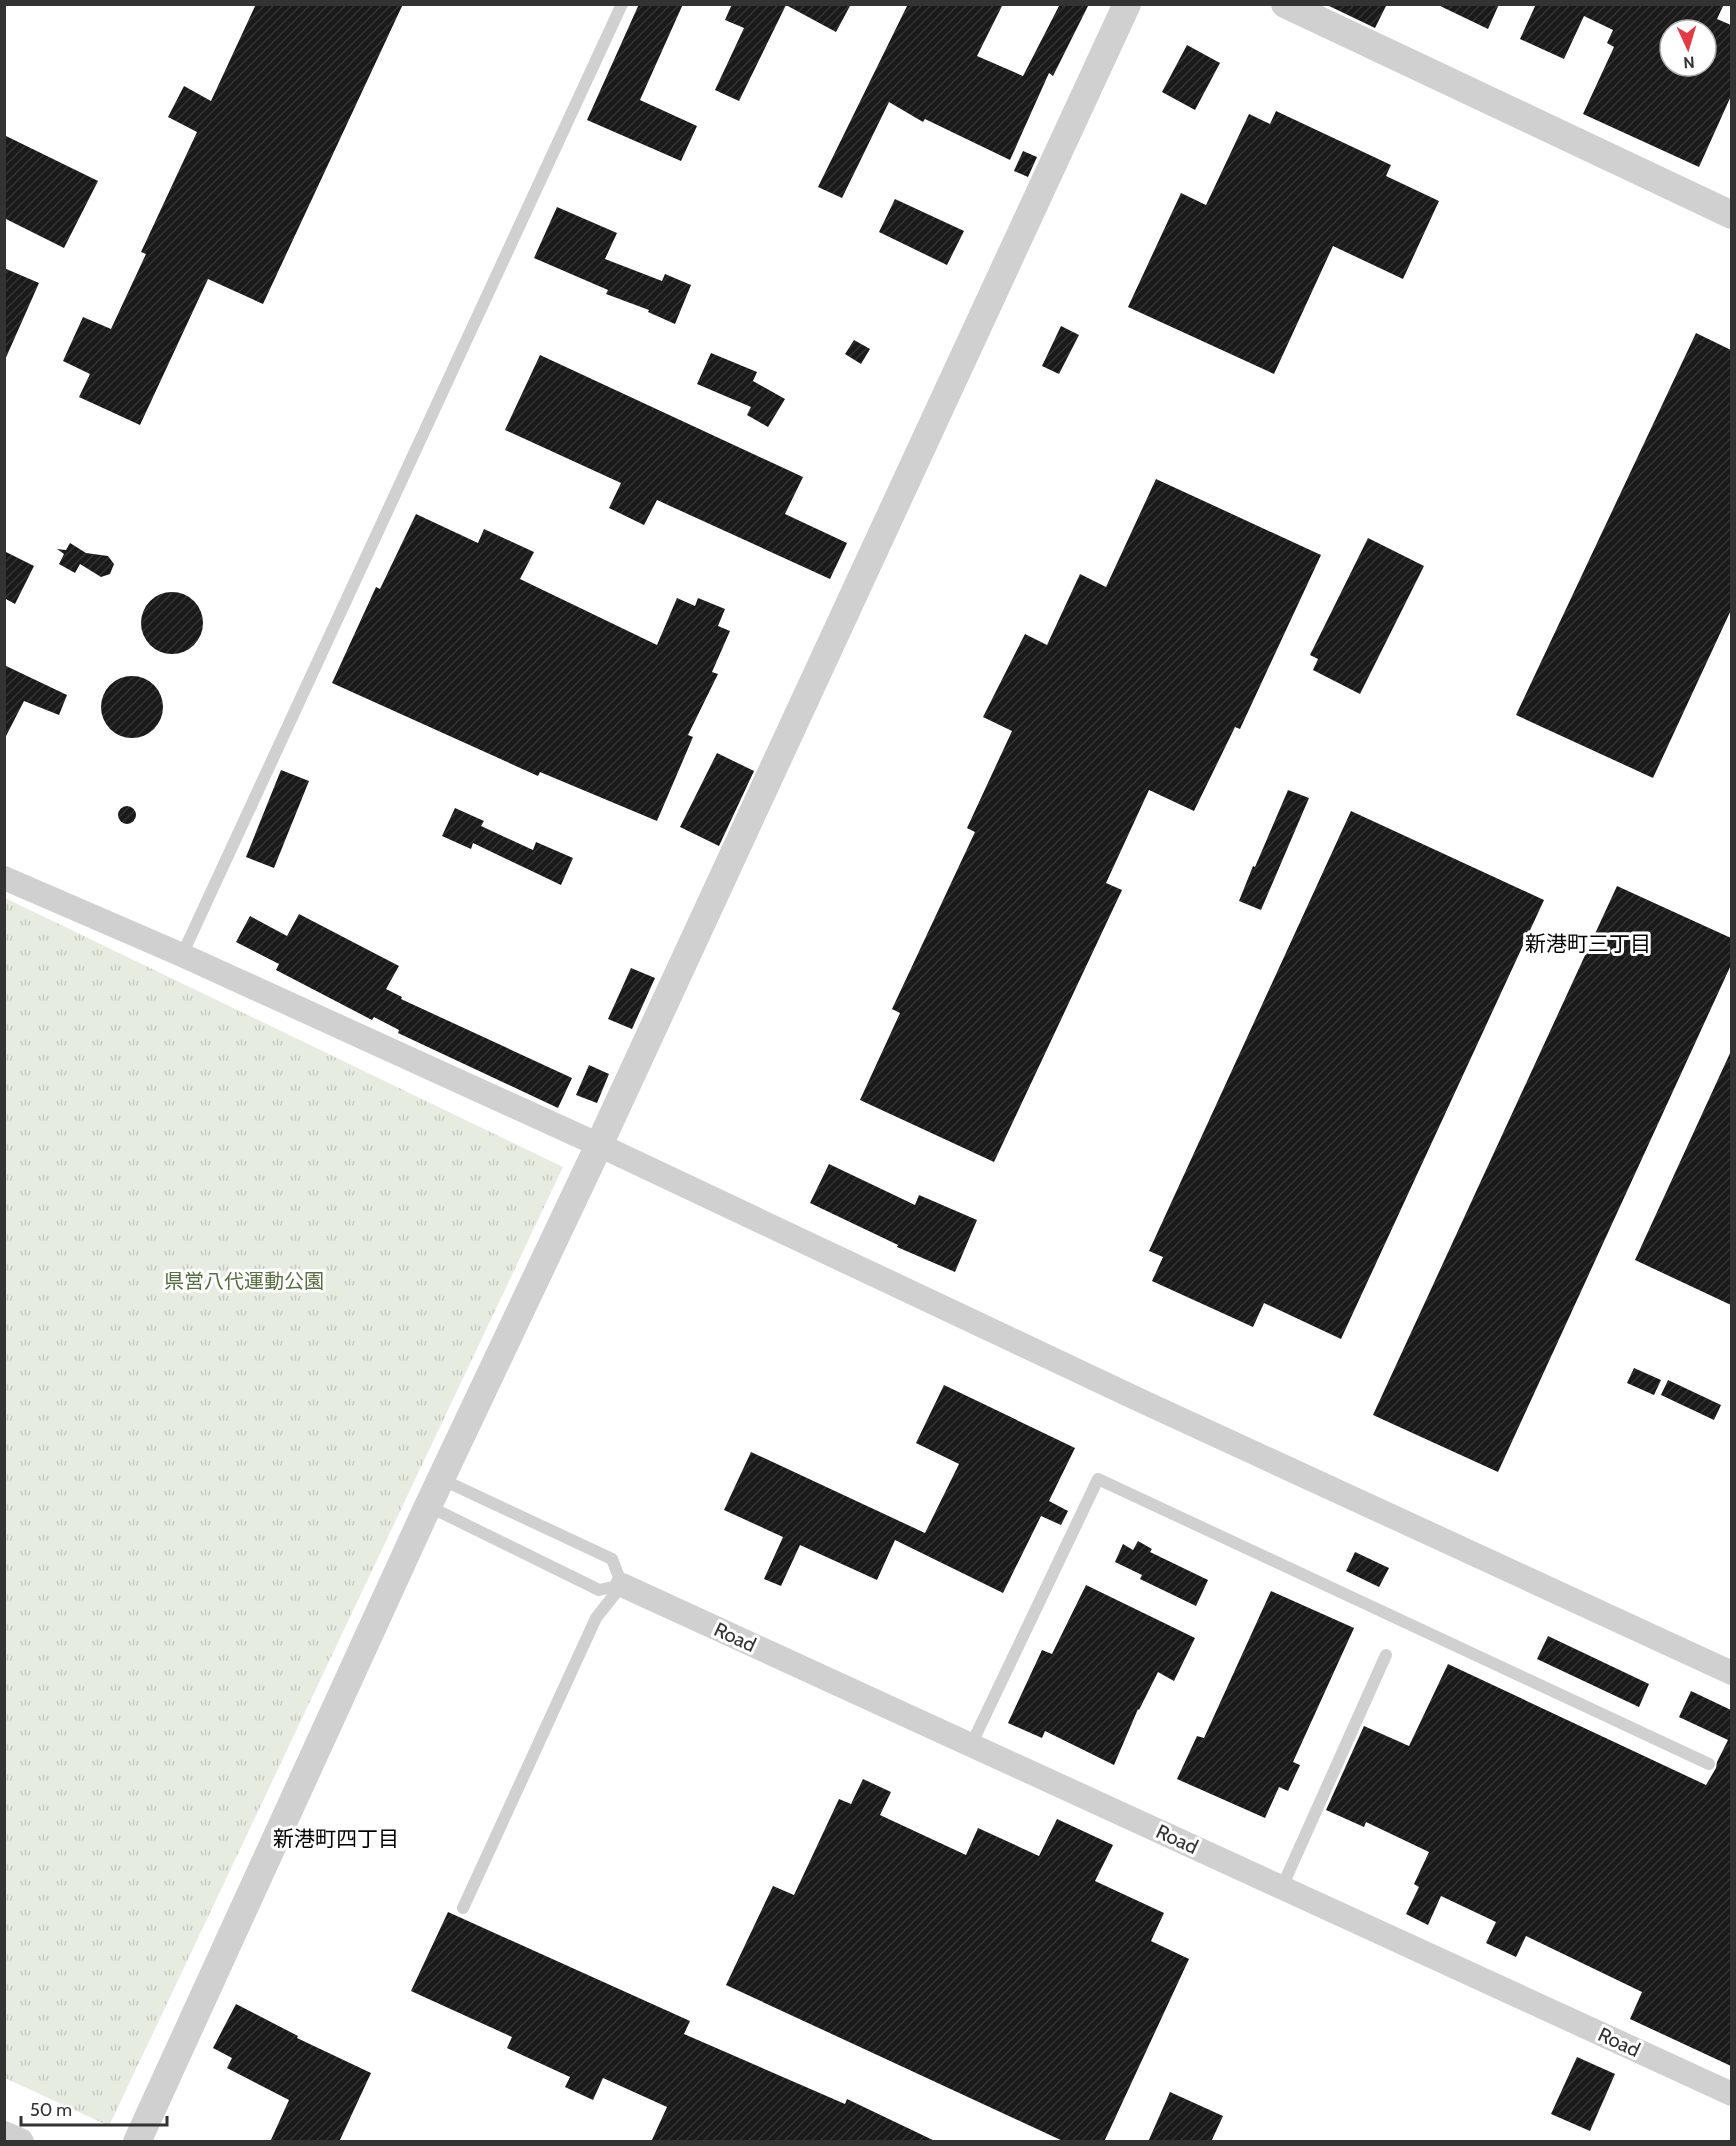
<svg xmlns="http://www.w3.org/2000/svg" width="1736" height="2146" viewBox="0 0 1736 2146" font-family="Cabin,'Noto Sans JP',sans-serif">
	<defs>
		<pattern id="park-tufts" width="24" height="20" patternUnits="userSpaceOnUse" patternTransform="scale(1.5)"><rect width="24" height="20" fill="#e6ecdf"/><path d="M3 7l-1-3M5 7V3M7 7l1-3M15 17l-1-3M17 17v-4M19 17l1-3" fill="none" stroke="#c6cbc0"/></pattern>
		<pattern id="building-hatch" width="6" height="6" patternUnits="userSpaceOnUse" patternTransform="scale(1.5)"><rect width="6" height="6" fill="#1a1a1a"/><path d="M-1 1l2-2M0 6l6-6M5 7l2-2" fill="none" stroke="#333"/></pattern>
	</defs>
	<rect width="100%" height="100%" fill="#fff"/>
	<polygon fill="url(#park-tufts)" points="5,898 563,1167 109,2126 5,2078"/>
	<g fill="url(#building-hatch)" fill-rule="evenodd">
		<polygon points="256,4 403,4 263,304 208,279 140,425 79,397 90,374 63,361 83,317 111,329 146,254 141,252 197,132 168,117 184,86 211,101"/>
		<polygon points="639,4 683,4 640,100 697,126 681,161 587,120"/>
		<polygon points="732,4 851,4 836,32 786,5 739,101 715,90 744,28 725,20"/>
		<polygon points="908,4 1003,4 977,56 1023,76 1060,4 1089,4 1053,76 1049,73 1010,160 925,119 923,122 889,102 842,198 818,187"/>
		<polygon points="1325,4 1387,4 1375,28"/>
		<polygon points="1436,4 1499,4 1488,29"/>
		<path d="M1536,4H1724L1717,19L1731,25V96L1699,167L1583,114L1614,47L1607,43L1613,30L1584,16L1564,59L1520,39ZM1670,30H1706V66H1670Z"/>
		<polygon points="1187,45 1220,63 1195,110 1162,92"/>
		<polygon points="1276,111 1391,165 1386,176 1439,201 1403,279 1333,246 1274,374 1128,307 1181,193 1206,205 1249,114 1270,124"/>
		<polygon points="4,135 98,181 64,248 4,218"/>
		<polygon points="1023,151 1037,157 1028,177 1014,171"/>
		<polygon points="895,199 964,231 947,265 879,232"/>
		<polygon points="557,207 617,233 605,259 662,281 665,274 691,285 675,324 648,312 649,310 606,294 608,290 534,258"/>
		<polygon points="4,268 39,283 4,362"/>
		<polygon points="1061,326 1079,335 1059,374 1042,366"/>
		<polygon points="1696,333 1731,350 1731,610 1653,778 1516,715"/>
		<polygon points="854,340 870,349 861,364 845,354"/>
		<polygon points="711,353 757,372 753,381 785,399 768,427 747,415 751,407 697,384"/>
		<polygon points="540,355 803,477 785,514 847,543 830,579 657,500 644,525 609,508 621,483 505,430"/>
		<polygon points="1156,479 1321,555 1240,729 1235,727 1194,811 1149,790 1106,883 1122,890 994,1162 860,1100 900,1013 892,1009 975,832 967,828 1012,731 983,717 1025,634 1047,645 1080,574 1106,587"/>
		<polygon points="416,514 478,543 484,529 534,552 520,579 657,645 677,598 695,606 698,598 725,609 718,626 730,631 712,672 718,674 688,735 693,737 657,821 540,772 538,776 332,683 376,587 380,589"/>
		<polygon points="1368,538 1424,566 1360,694 1313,670 1318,659 1310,655"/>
		<polygon points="70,543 86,553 108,556 114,564 110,574 101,577 80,564 75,573 59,564 64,554 57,549 66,550"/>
		<polygon points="4,551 34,566 15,604 4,598"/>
		<circle cx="172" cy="623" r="31"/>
		<polygon points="4,665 67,695 59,715 24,701 4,740"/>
		<circle cx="132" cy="707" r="31"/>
		<polygon points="717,753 754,771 719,846 680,827"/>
		<polygon points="281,770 309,781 274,868 246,857"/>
		<polygon points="1288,790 1309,798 1261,910 1239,901 1253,866 1255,867"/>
		<circle cx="127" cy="815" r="9"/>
		<polygon points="455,808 484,821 481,826 533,850 536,842 573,858 561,885 473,843 471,849 442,836"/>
		<polygon points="1351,811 1544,900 1341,1339 1264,1303 1253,1327 1152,1281 1163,1257 1149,1251"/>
		<polygon points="1617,886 1731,938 1731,965 1498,1472 1373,1415"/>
		<polygon points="299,914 399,966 386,989 402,997 401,999 572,1078 558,1108 398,1033 399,1030 374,1017 372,1020 276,970 279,964 236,942 250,916 287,936"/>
		<polygon points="631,968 655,978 632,1029 608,1019"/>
		<polygon points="1731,1051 1731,1305 1635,1260"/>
		<polygon points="589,1065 609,1074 597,1103 576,1095"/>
		<polygon points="829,1164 915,1205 919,1195 977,1220 955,1272 897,1247 898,1245 810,1203"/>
		<polygon points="1634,1368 1661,1380 1654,1395 1627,1383"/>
		<polygon points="1668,1380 1721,1405 1714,1420 1661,1395"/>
		<polygon points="944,1385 1075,1448 1049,1501 1068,1511 1061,1525 1041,1516 1003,1593 895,1540 877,1580 800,1545 781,1586 764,1579 783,1537 724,1510 751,1452 925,1533 959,1464 916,1443"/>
		<polygon points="1138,1541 1152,1549 1150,1552 1208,1580 1196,1606 1140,1579 1142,1575 1115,1562 1123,1544 1133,1550"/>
		<polygon points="1355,1552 1389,1568 1379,1587 1346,1571"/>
		<polygon points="1086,1585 1195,1638 1174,1681 1158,1672 1139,1710 1138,1709 1114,1765 1045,1731 1042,1738 1008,1723 1042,1650 1052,1654"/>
		<polygon points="1271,1591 1354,1628 1293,1762 1300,1765 1288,1791 1279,1787 1265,1818 1177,1779 1197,1736 1204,1738"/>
		<polygon points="1548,1636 1649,1684 1639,1707 1537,1659"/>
		<polygon points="1448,1664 1706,1785 1716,1768 1717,1762 1728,1740 1679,1717 1691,1691 1731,1710 1731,2066 1630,2019 1642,1992 1526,1936 1516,1957 1486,1943 1496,1922 1441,1896 1428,1925 1406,1914 1419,1887 1414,1884 1429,1852 1366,1822 1364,1827 1326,1810 1364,1726 1409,1746"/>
		<polygon points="863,1779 891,1792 880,1815 966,1855 978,1828 1039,1856 1057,1819 1113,1845 1095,1881 1164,1913 1151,1941 1189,1959 1104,2142 1065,2142 726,1985 773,1886 794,1895 839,1799 851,1804"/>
		<polygon points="448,1912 690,2021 684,2034 845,2104 847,2099 937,2142 651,2142 667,2107 603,2078 593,2100 565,2087 570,2077 507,2048 512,2037 411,1991"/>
		<polygon points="236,2004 298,2036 297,2038 371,2073 339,2142 270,2142 289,2100 227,2068 232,2058 213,2048"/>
		<polygon points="1577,2057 1615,2074 1590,2131 1551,2114"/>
		<polygon points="1170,2092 1223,2116 1211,2142 1148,2142"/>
	</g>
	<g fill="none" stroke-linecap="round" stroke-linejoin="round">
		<g stroke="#d0d0d0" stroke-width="12">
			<polyline points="182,955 622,4"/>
			<polyline points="441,1479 612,1559 622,1585 596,1618 463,1908"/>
			<polyline points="428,1506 599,1590 622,1585 625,1586"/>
			<polyline points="973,1741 1098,1479 1709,1764"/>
			<polyline points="1282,1887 1386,1655"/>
		</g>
		<g stroke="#d0d0d0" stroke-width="24">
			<polyline points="4,878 182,955 599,1145 1135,1398 1732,1673"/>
			<polyline points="622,1585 1732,2094"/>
		</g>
		<g stroke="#d0d0d0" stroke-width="28">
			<polyline points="1285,4 1732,215"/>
			<polyline points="4,2135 20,2142"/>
			<polyline points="137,2142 428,1506 599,1145 1127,4"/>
		</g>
	</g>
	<g text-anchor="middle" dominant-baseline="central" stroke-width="6" stroke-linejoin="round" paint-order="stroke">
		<g font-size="20" fill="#56703f" stroke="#fff">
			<text x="244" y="1281">県営八代運動公園</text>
		</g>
		<g font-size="20" fill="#333" stroke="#fff">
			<text transform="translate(735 1637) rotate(25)">Road</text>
			<text transform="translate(1177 1839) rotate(25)">Road</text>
			<text transform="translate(1619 2042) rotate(25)">Road</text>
		</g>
		<g font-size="21" fill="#000" stroke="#fff">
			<text x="1588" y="943">新港町三丁目</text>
			<text x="336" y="1838">新港町四丁目</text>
		</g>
	</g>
	<rect width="1736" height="2146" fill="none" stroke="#333333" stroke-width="12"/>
	<g transform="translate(1688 48) rotate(176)"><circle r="28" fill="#ffffff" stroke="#adadad" stroke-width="1.5"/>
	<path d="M0-4.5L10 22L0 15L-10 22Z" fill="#e63946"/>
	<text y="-9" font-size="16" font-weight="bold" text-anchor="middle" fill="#333333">N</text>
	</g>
	<path d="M21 2116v9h146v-9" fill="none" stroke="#333333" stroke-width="3"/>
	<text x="30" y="2116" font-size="18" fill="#333333" stroke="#ffffff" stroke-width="4.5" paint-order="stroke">50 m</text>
</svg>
